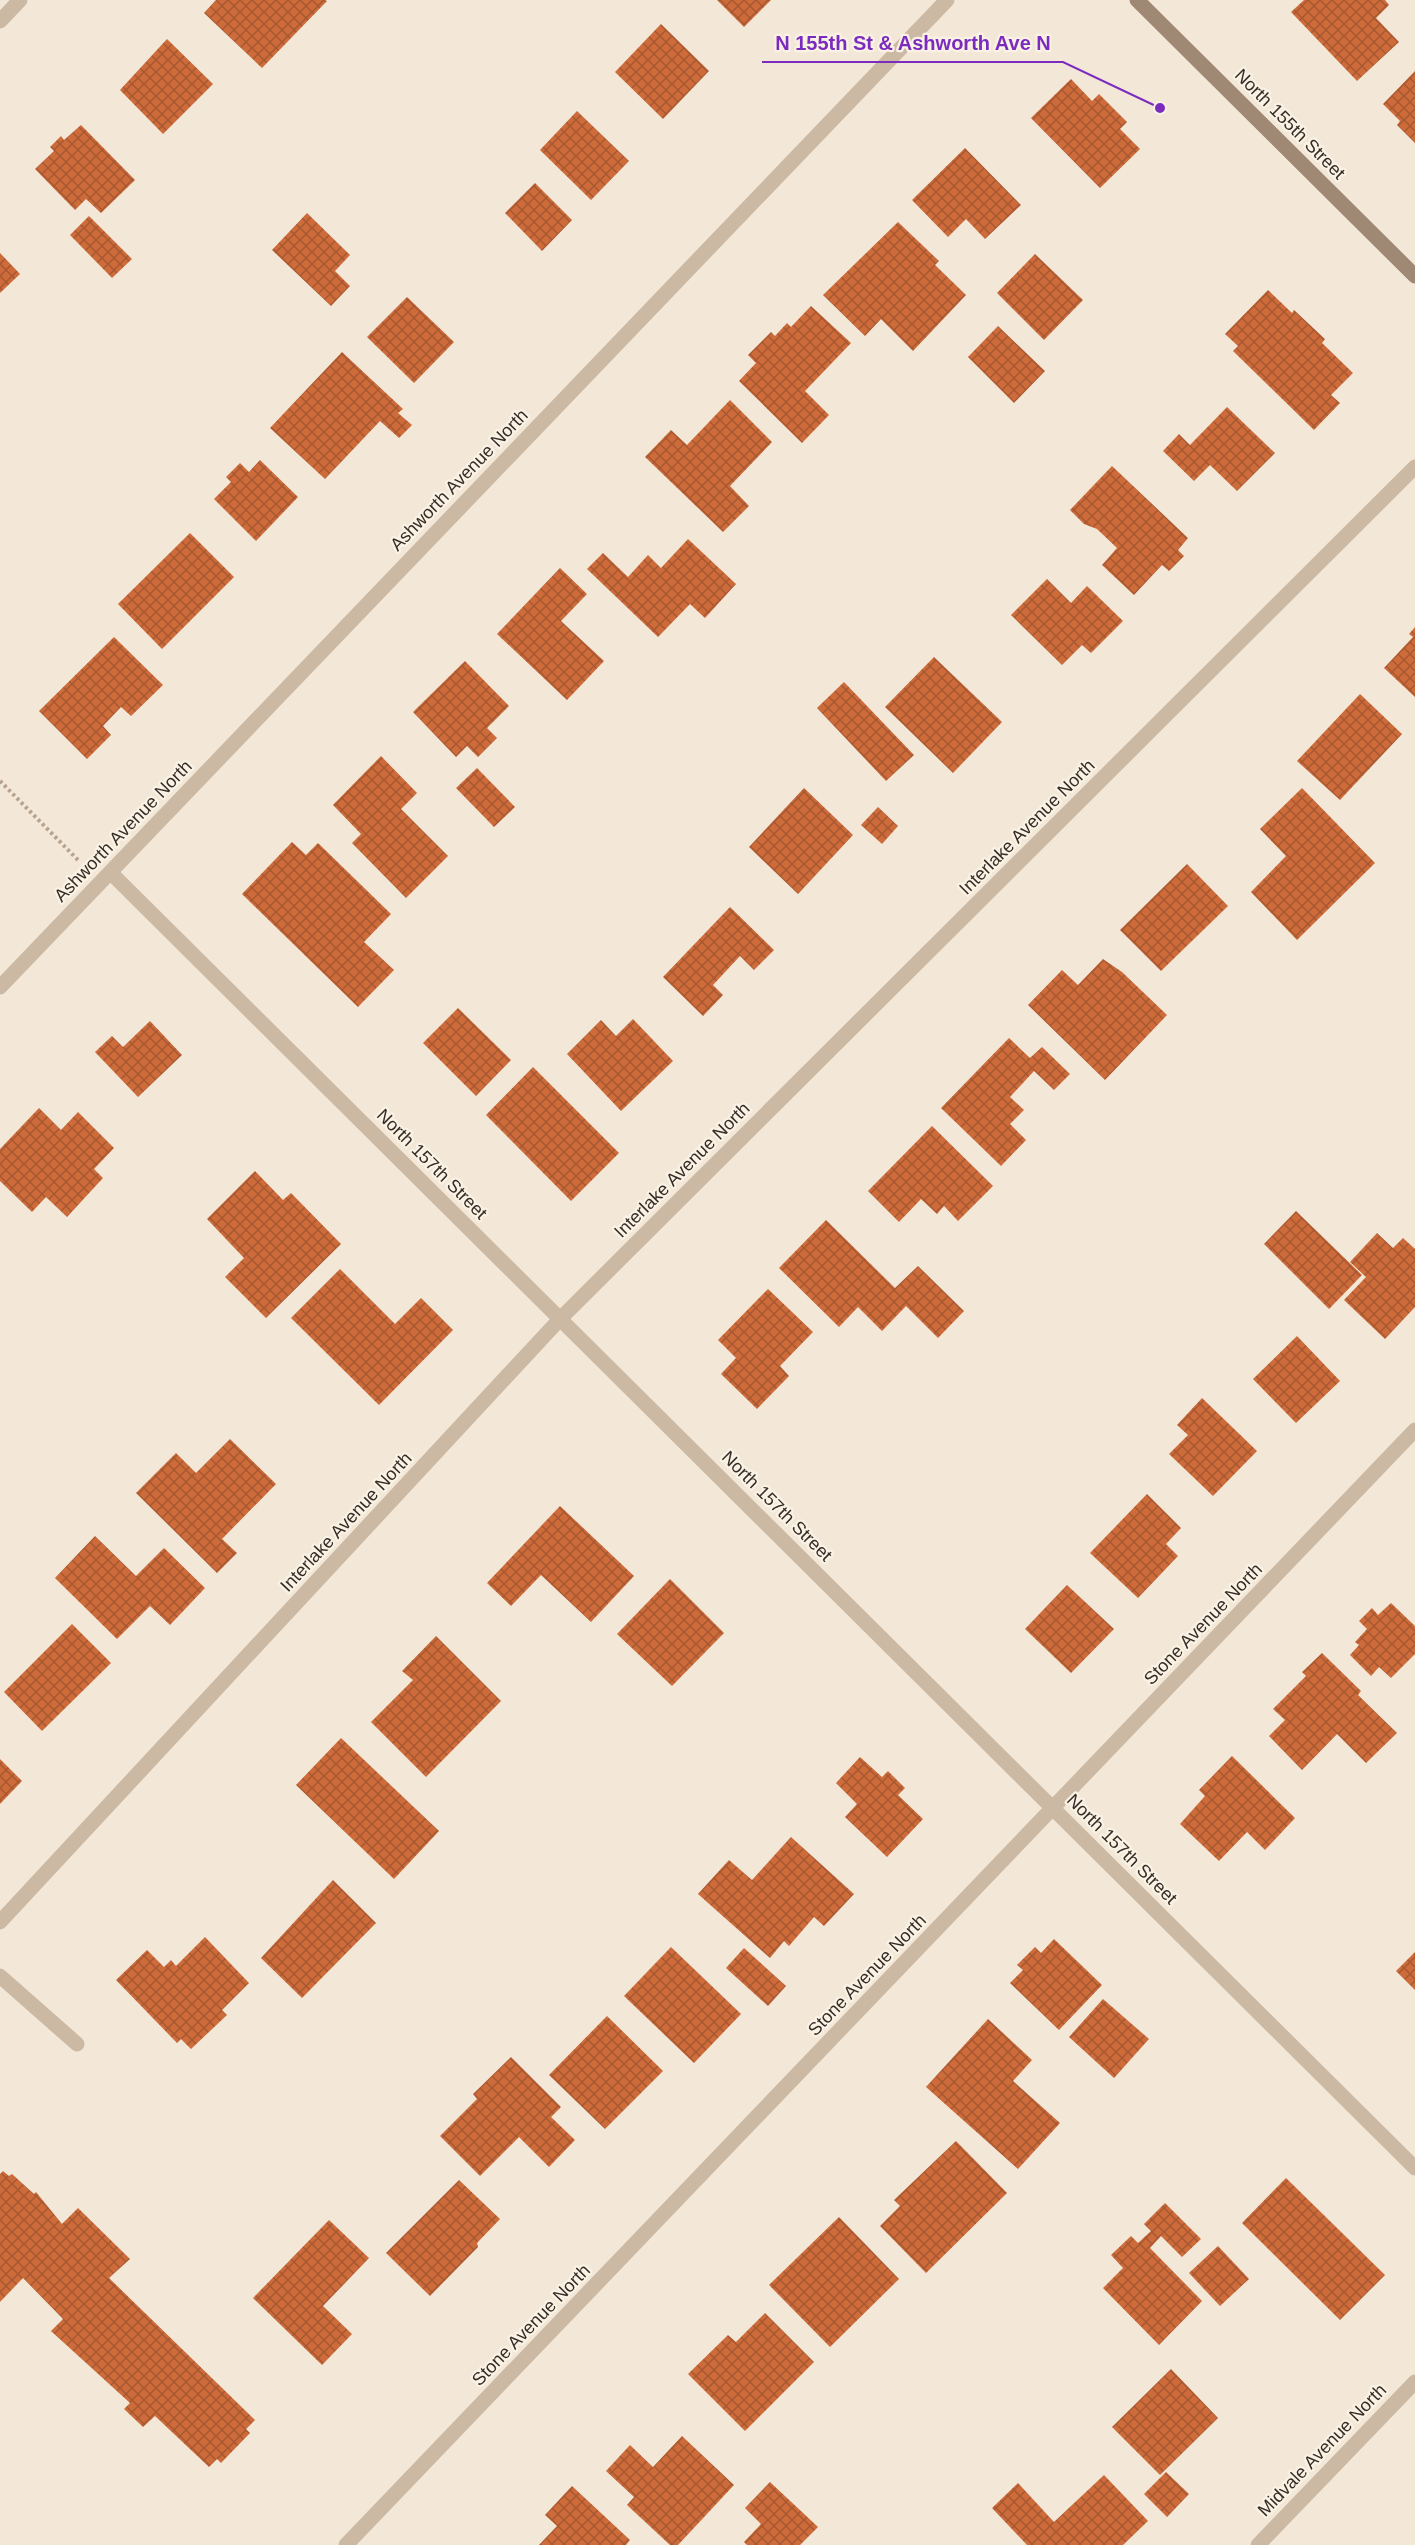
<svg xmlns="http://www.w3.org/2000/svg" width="1415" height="2545" viewBox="0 0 1415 2545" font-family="Helvetica,sans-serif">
	<defs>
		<pattern id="building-cross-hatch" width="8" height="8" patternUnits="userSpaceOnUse" patternTransform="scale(1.5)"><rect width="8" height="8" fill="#ce6b3a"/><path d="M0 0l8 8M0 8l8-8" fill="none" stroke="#a85831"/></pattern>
	</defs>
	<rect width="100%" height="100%" fill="#f3e8d8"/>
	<g fill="url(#building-cross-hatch)">
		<polygon points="216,0 325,0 327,1 262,68 204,13"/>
		<polygon points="717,0 771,0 744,27"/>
		<polygon points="1304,0 1385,0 1389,5 1376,18 1399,42 1357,81 1291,12"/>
		<polygon points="661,24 709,71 663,119 615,72"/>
		<polygon points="167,39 213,84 163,134 120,90"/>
		<polygon points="1415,71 1415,143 1397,125 1400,121 1383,104"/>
		<polygon points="1071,79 1092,101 1099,94 1127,122 1120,129 1140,149 1100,188 1031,118"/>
		<polygon points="577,111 629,161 591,200 540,150"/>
		<polygon points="81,125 135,180 101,213 86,199 75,210 35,169 54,151 50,147 61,136 64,140"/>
		<polygon points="965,148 1021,205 985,239 966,219 948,237 912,200"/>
		<polygon points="535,183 572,220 542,251 505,213"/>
		<polygon points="307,213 350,255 335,271 350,286 331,306 272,250"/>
		<polygon points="89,216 132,259 112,278 70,235"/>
		<polygon points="898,222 939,261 935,265 966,295 913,351 881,319 865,336 823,295"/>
		<polygon points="0,253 20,274 0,293"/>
		<polygon points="1035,254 1083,300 1044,340 997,293"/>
		<polygon points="1268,290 1292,313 1294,310 1325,339 1322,343 1353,373 1331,395 1340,403 1314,430 1233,351 1238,346 1225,334"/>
		<polygon points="407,297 454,342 414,383 367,337"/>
		<polygon points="811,306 851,343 805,391 829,415 802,443 739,381 756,363 748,355 771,332 775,336 787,323 791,327"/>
		<polygon points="998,326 1045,371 1014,403 968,357"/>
		<polygon points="342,352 403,409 398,413 412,425 399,438 380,421 325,479 270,428"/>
		<polygon points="730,400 772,442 730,486 749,506 723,532 645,457 671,430 687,445"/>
		<polygon points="1227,407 1275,453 1237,491 1210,465 1194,481 1163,451 1179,434 1190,445"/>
		<polygon points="260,460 298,497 256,541 214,499 231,482 226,477 240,463 249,472"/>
		<polygon points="1112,466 1188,538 1178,550 1184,556 1169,571 1162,565 1134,595 1102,565 1117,548 1097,529 1084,524 1070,510"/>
		<polygon points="190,533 234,577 162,649 118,604"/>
		<polygon points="688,539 736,584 705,618 690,604 658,637 587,569 603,553 628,577 648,555 661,568"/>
		<polygon points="560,568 587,594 561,621 604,661 567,700 497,634"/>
		<polygon points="1047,579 1071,603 1087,586 1123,621 1091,653 1082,645 1062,665 1011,615"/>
		<polygon points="1415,627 1415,697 1384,668 1413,637 1409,634"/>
		<polygon points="114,637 163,685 131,716 121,707 103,726 111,735 87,759 39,711"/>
		<polygon points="934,657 1002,722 953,773 885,707"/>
		<polygon points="465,661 509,706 487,728 497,738 478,757 467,746 456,757 413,712"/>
		<polygon points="844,682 914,755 886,781 817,708"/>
		<polygon points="1360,694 1402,734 1340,800 1297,761"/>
		<polygon points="381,756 417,793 401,809 448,856 406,898 352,843 361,834 333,805"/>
		<polygon points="477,768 515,807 494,827 456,788"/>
		<polygon points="804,788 853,835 798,894 749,847"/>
		<polygon points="1302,788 1375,863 1297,940 1251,892 1286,856 1260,829"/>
		<polygon points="878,807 898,826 882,844 861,825"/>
		<polygon points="292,842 306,855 318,843 391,914 364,942 394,970 358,1007 242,894"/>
		<polygon points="1187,864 1228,906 1161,971 1120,930"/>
		<polygon points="730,907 774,950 754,970 740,956 713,985 723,995 703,1016 663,977"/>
		<polygon points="1103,959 1122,972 1167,1015 1105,1080 1028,1005 1062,970 1078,985"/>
		<polygon points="458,1008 511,1060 476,1096 423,1043"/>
		<polygon points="633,1019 673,1061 621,1111 567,1054 601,1020 616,1036"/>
		<polygon points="150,1021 182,1055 138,1097 95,1052 112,1036 123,1047"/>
		<polygon points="1009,1038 1030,1058 1042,1047 1070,1074 1054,1090 1034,1071 1010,1097 1024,1110 1010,1124 1026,1140 1001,1166 941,1108"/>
		<polygon points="533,1067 619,1153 571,1201 486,1115"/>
		<polygon points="39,1108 61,1130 78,1112 114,1148 94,1169 103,1178 67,1217 46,1197 32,1212 0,1181 0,1149"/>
		<polygon points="932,1126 993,1186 958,1221 944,1206 937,1214 921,1199 899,1222 868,1191"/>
		<polygon points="255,1171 283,1200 291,1193 341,1244 266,1318 225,1277 244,1258 207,1219"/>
		<polygon points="1296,1211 1362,1275 1329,1309 1264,1244"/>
		<polygon points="826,1220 895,1288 918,1266 964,1311 938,1338 906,1306 882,1331 858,1307 839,1327 779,1268"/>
		<polygon points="1377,1233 1393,1248 1403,1238 1415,1249 1415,1307 1385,1339 1344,1300 1366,1277 1350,1262"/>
		<polygon points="340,1269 395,1324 421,1298 453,1330 379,1405 291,1318"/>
		<polygon points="768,1289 813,1332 780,1366 789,1376 757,1409 721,1374 736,1358 718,1340"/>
		<polygon points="1297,1336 1340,1381 1296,1423 1253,1379"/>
		<polygon points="1202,1398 1257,1451 1213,1496 1169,1454 1188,1435 1177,1425"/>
		<polygon points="230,1439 276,1484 222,1539 237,1553 217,1573 136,1493 176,1453 196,1473"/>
		<polygon points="1147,1494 1181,1528 1166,1544 1178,1556 1138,1598 1090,1553"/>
		<polygon points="560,1506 634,1576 591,1622 541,1575 511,1606 487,1583"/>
		<polygon points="95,1536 136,1576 164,1548 205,1588 170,1625 150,1606 117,1639 55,1578"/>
		<polygon points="670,1579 724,1633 672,1686 617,1634"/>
		<polygon points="1067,1585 1114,1629 1071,1673 1025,1629"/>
		<polygon points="1391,1603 1415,1626 1415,1654 1391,1678 1379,1667 1371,1676 1350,1655 1359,1645 1355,1642 1367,1629 1359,1621 1372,1608 1378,1615"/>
		<polygon points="72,1624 111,1663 42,1731 4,1692"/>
		<polygon points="436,1636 501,1701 426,1777 371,1722 413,1680 402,1671"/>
		<polygon points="1322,1653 1361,1691 1358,1695 1397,1733 1366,1763 1337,1734 1302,1770 1269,1736 1285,1720 1273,1709 1306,1676 1302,1672"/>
		<polygon points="341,1738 439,1831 394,1879 296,1785"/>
		<polygon points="1232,1756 1295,1818 1265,1850 1247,1832 1219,1861 1180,1824 1205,1796 1199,1790"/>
		<polygon points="860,1757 882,1777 888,1771 905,1788 898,1795 923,1819 887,1857 845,1817 857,1804 836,1783"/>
		<polygon points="0,1759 22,1781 0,1804"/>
		<polygon points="791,1837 854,1894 824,1926 814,1917 789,1946 784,1941 770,1958 698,1894 729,1860 752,1880"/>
		<polygon points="333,1880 376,1923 302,1998 261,1958"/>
		<polygon points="205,1937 249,1983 222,2010 227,2015 191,2049 181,2039 177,2043 116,1980 147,1950 164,1967 171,1960 176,1966"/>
		<polygon points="1054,1939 1102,1985 1059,2030 1010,1983 1023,1970 1017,1965 1035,1947 1041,1953"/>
		<polygon points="671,1947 741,2014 694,2063 624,1996"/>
		<polygon points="744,1948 786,1986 768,2006 726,1968"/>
		<polygon points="1415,1952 1415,1990 1396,1971"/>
		<polygon points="1103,1999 1149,2039 1114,2078 1069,2037"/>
		<polygon points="607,2016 663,2071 605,2129 549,2075"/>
		<polygon points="988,2019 1032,2060 1013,2081 1060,2123 1018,2169 926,2087"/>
		<polygon points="511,2057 561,2107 551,2117 575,2140 549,2167 519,2137 480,2176 440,2136 477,2099 473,2094"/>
		<polygon points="956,2141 1007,2193 926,2273 880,2226 900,2206 894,2200"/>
		<polygon points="3,2171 9,2176 12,2174 34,2194 36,2192 62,2224 78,2208 130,2259 109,2278 255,2420 246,2429 250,2433 221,2463 217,2459 209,2467 155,2416 143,2427 124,2409 130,2403 51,2331 63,2319 23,2278 0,2302 0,2174"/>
		<polygon points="1286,2178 1385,2275 1340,2320 1242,2223"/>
		<polygon points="459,2180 500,2219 477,2243 478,2247 430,2296 386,2253"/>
		<polygon points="1165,2203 1201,2239 1182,2257 1161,2236 1150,2248 1202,2301 1159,2345 1103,2288 1123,2268 1111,2255 1131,2236 1138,2243 1151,2231 1144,2224"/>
		<polygon points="839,2217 899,2279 830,2347 769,2285"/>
		<polygon points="329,2220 369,2258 323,2306 352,2334 322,2365 253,2298"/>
		<polygon points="1218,2246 1249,2279 1220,2306 1189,2273"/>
		<polygon points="765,2313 814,2362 745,2431 688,2374 728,2335 736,2342"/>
		<polygon points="1171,2369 1218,2418 1160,2475 1112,2427"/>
		<polygon points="682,2436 734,2485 678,2545 670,2545 627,2505 634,2497 606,2471 630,2445 653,2467"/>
		<polygon points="1166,2472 1189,2494 1167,2517 1144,2494"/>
		<polygon points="1104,2475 1148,2521 1123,2545 1027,2545 992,2508 1018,2483 1054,2522"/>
		<polygon points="770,2482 818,2527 800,2545 747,2545 744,2542 761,2524 745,2508"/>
		<polygon points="572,2486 630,2540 626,2545 539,2545 557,2526 545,2515"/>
	</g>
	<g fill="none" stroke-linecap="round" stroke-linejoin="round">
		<polyline stroke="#b7a38d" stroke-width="4" stroke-dasharray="3 3" stroke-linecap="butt" points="0,781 79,861"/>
		<polyline stroke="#ccb9a3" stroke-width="15" points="0,1976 77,2044"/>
		<g stroke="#ccb9a3" stroke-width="15">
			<polyline points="0,21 20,0"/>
			<polyline points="111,873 1415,2168"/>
			<polyline points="0,987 947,0"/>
			<polyline points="0,1922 560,1319 1415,467"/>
			<polyline points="346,2545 1415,1430"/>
			<polyline points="1258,2545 1415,2382"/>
		</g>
		<polyline stroke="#9f8874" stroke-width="15" points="1137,0 1415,276"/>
	</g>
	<g text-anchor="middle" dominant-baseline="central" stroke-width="4.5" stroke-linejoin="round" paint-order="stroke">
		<g font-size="18" fill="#362c26" stroke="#faf2e4">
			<text transform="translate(1290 124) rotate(45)">North 155th Street</text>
			<text transform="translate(459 480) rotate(-46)">Ashworth Avenue North</text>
			<text transform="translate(1027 827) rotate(-45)">Interlake Avenue North</text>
			<text transform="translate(123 831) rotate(-46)">Ashworth Avenue North</text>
			<text transform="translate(432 1164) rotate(45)">North 157th Street</text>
			<text transform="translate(682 1170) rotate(-45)">Interlake Avenue North</text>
			<text transform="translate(777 1506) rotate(45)">North 157th Street</text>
			<text transform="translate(346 1522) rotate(-47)">Interlake Avenue North</text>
			<text transform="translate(1203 1624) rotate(-46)">Stone Avenue North</text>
			<text transform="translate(1122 1849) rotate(45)">North 157th Street</text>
			<text transform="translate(867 1975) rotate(-46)">Stone Avenue North</text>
			<text transform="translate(531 2325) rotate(-46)">Stone Avenue North</text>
			<text transform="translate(1322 2450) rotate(-46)">Midvale Avenue North</text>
		</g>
	</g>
	<path fill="none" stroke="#7b2cbf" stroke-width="2" d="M1160 108L1063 62H762"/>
	<circle fill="#7b2cbf" stroke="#faf2e4" stroke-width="2" cx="1160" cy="108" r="6"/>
	<g font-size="20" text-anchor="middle" font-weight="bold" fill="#7b2cbf" stroke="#faf2e4" stroke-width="4.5" stroke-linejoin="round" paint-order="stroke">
		<text x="913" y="50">N 155th St &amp; Ashworth Ave N</text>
	</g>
</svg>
